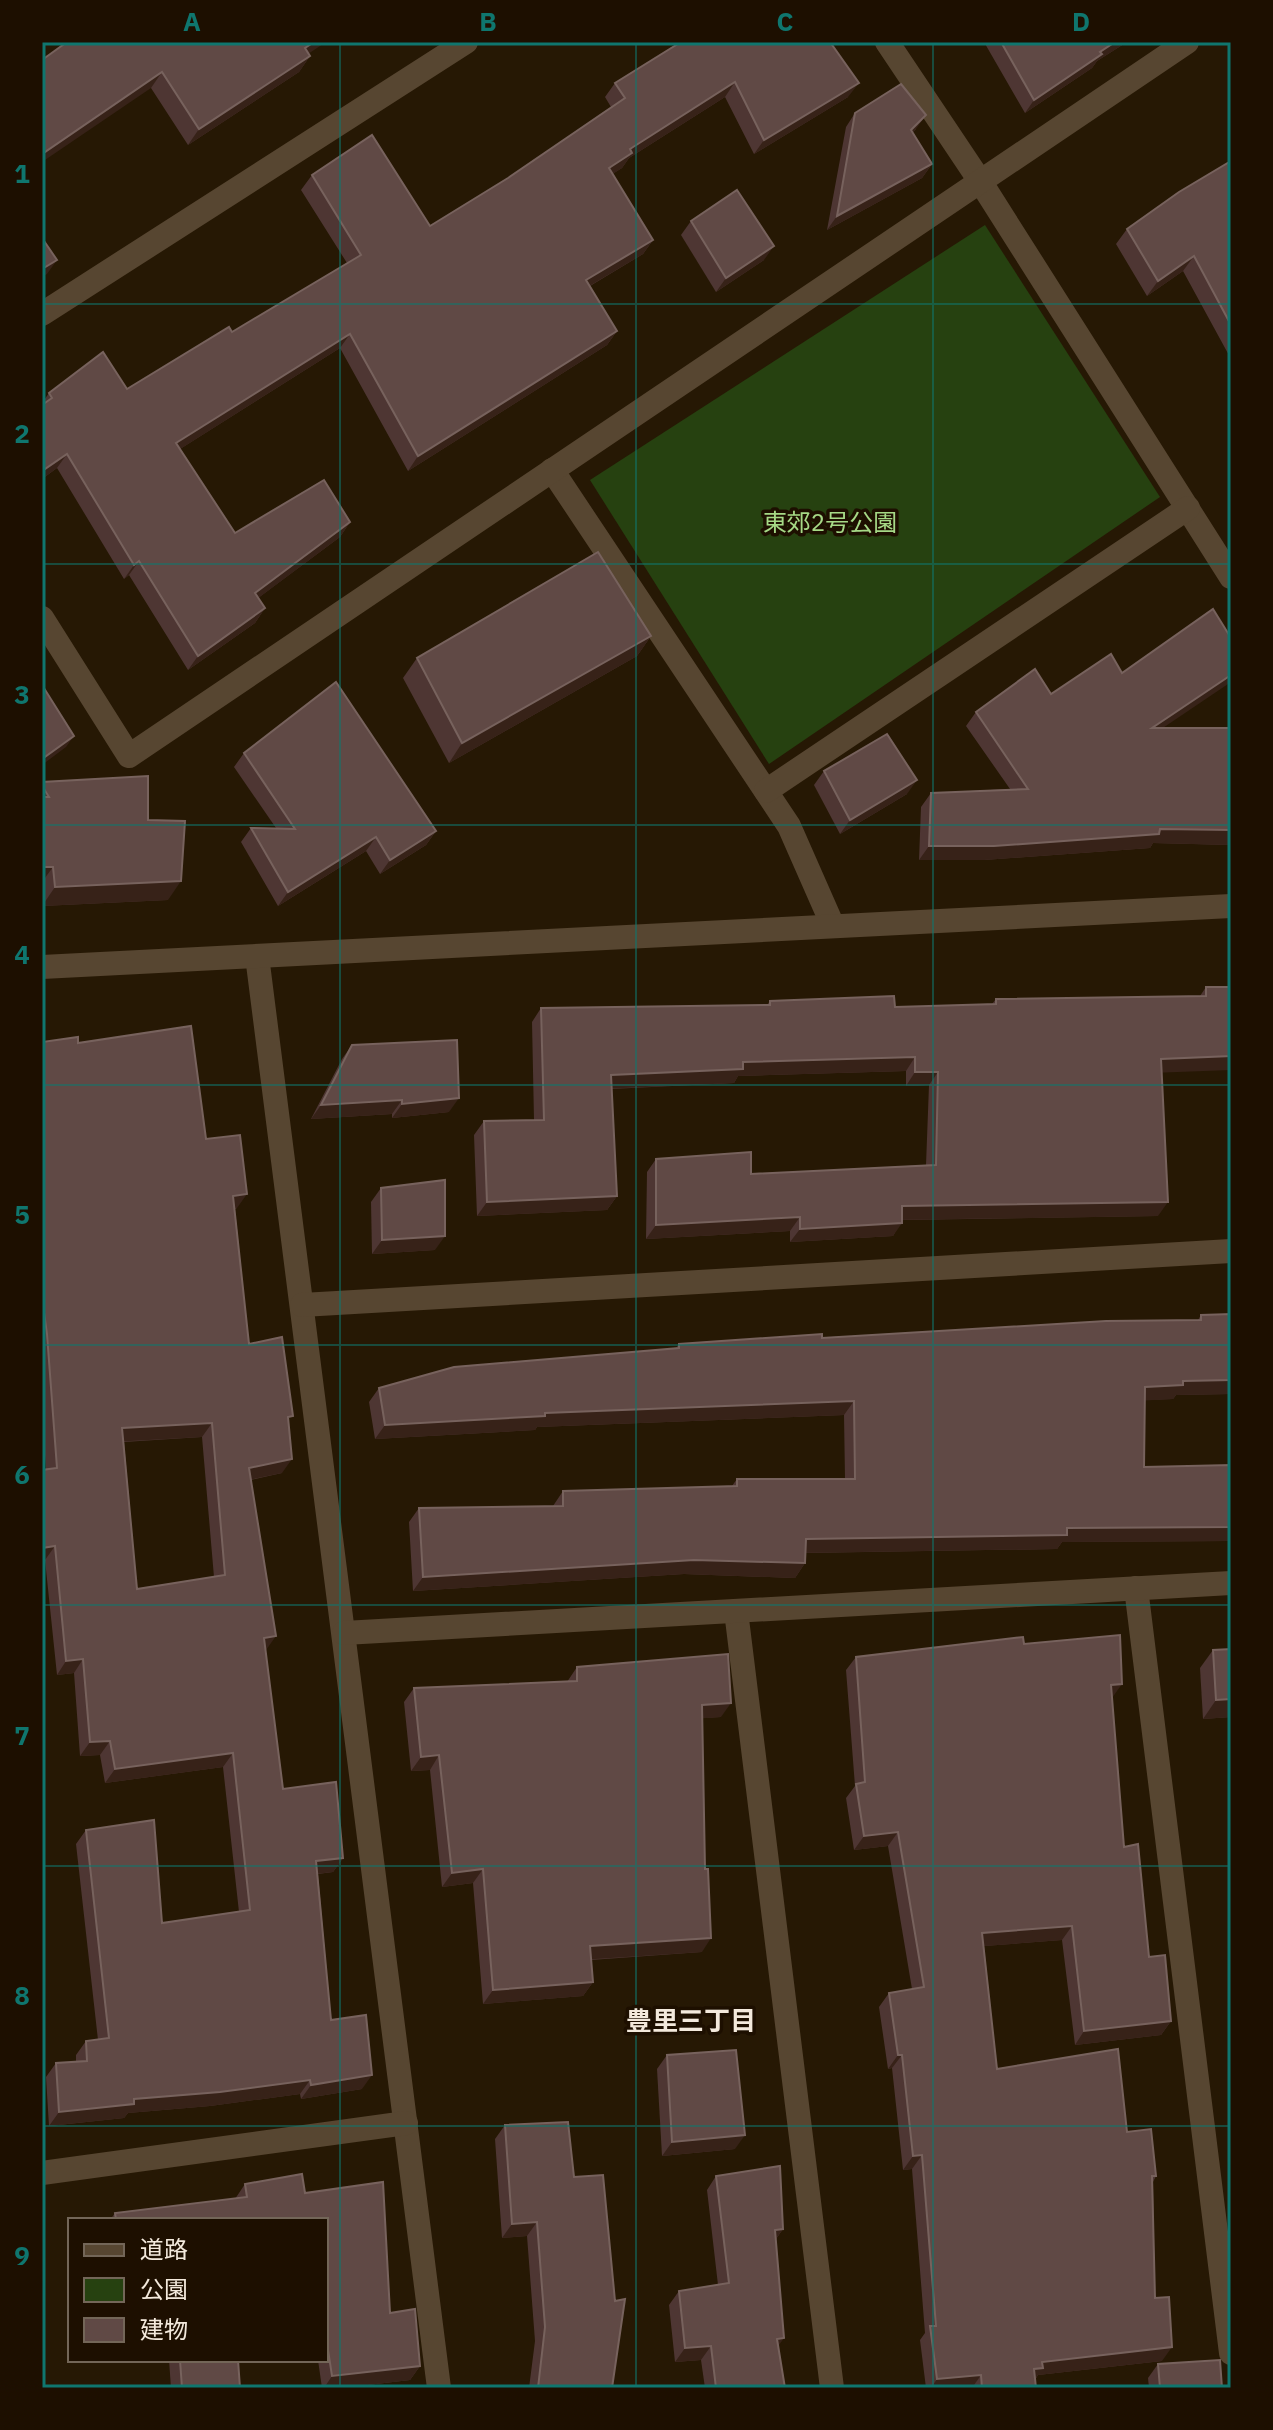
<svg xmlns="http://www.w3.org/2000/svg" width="1273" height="2430" viewBox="0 0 1273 2430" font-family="'IBM Plex Sans','Noto Sans JP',sans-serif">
	<rect width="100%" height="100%" fill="#261804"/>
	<polygon fill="#264110" points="985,225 1160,497 769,764 590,480"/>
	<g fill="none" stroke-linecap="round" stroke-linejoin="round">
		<g stroke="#574631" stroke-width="24">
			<polyline points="887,42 980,181 1231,577"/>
			<polyline points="42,314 466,42"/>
			<polyline points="552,470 789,826 833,926"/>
			<polyline points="42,618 129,756 1187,42"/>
			<polyline points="766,791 1188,508"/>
			<polyline points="257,956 439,2388"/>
			<polyline points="42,967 1231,906"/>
			<polyline points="302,1305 1231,1251"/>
			<polyline points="1136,1588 1231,2353"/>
			<polyline points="736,1611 832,2388"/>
			<polyline points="344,1633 1231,1583"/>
			<polyline points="42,2173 406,2123"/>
		</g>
	</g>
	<g fill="#4e3633" fill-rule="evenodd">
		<polygon points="67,42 308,54 310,56 299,72 188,145 151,88"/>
		<polygon points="680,42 848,97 754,154 725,97 629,158 622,168 612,174 653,240 643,254 590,286 617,331 607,345 408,471 340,348 180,449 235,533 350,522 340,537 258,598 265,608 255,623 188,670 129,575 124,579 57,468 42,479 42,403 49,393 127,389 232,332 347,263 301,190 312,175 430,226 508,178 611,107 605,97 615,83"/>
		<polygon points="984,42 1127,42 1097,61 1092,68 1025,113"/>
		<polygon points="855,113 916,129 912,133 932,164 922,178 827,230 846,127"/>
		<polygon points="1231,161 1231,359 1183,271 1147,296 1116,244 1127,229"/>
		<polygon points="691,221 764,260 716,292 681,235"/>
		<polygon points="651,636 637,656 449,763 403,678 417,658"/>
		<polygon points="1122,673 1163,728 1231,728 1231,845 1153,843 1150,848 984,860 919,860 921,807 931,793 1010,789 966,726 976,712 1051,694"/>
		<polygon points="244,753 436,831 426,845 380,874 366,851 278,906 241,842 251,828 276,828 234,767"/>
		<polygon points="824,771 907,794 840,834 814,785"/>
		<polygon points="42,782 148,820 168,900 42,906"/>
		<polygon points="1206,987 1231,987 1162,1072 1158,1216 902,1220 893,1236 790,1242 790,1231 646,1239 647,1172 656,1159 751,1174 926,1165 929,1085 906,1086 906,1071 738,1076 734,1083 611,1089 617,1196 607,1210 477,1216 474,1135 484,1121 534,1120 532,1022 541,1008 767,1005 770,1001 895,1007 992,1004 996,999 1200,996"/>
		<path d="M42,1042L78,1043L206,1139L237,1208L235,1209L249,1344L288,1423L282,1473L251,1480L265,1650L283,1789L343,1858L333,1872L318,1874L331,2020L362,2089L301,2099L300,2094L210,2106L128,2113L124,2118L49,2126L46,2077L56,2063L76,2062V2055L86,2041L98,2040L76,1844L86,1830L162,1923L239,1912L223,1767L105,1783L100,1755L80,1756L74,1673L57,1675L45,1560L46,1469L42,1415ZM202,1437L214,1577L137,1589L124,1442Z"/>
		<polygon points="352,1045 449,1112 392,1118 392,1114 311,1119 342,1059"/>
		<polygon points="381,1188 435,1250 372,1254 371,1202"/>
		<polygon points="1231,1314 1231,1394 1176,1395 1173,1399 1145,1400 1144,1467 1231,1465 1231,1541 1062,1542 1057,1549 805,1553 805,1563 795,1578 684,1574 413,1591 409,1522 419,1508 553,1506 563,1491 732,1486 737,1479 845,1479 844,1415 537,1427 535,1430 375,1439 369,1402 379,1388 676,1348 679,1344 1198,1320 1201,1315"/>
		<polygon points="1024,1644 1112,1698 1124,1847 1149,1957 1171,2021 1161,2035 1075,2045 1062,1940 984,1946 997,2069 1127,2132 1156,2176 1153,2182 1155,2298 1162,2361 1038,2375 1035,2380 1036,2388 926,2388 920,2340 925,2333 912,2169 903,2170 892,2068 888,2069 879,2007 889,1993 912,1989 888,1846 854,1850 846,1798 855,1786 846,1670 856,1657"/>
		<polygon points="1213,1650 1231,1717 1203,1719 1200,1668"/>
		<polygon points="577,1667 721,1717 702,1718 702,1952 591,1960 593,1982 583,1996 483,2004 473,1883 442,1887 430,1770 411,1771 404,1702 414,1688 567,1682"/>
		<polygon points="667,2055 735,2149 662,2156 657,2069"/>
		<polygon points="505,2125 574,2177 615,2301 612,2388 529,2388 535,2341 527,2236 502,2238 495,2139"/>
		<polygon points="302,2174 305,2193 383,2182 390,2313 415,2309 420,2366 410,2380 342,2388 322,2388 318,2360 326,2360 326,2220 110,2220 115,2213 235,2199 245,2184"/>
		<polygon points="716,2176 783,2229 776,2239 778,2347 785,2388 705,2388 701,2360 675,2362 669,2305 679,2291 718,2285 707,2190"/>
		<polygon points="169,2360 238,2360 240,2388 171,2388"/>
		<polygon points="1158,2364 1222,2388 1149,2388 1148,2378"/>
	</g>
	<g fill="#372218">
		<polygon points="314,42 326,42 293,64 305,48"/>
		<polygon points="1115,42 1127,42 1097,61 1092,68 1025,113 1034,100 1100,52"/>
		<polygon points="310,56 299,72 188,145 199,129"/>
		<polygon points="162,72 151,88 42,162 42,154"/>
		<polygon points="735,82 725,97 629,158 622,168 599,183 609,168 630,149"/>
		<polygon points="859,83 848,97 754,154 764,140"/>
		<polygon points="926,115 916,129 901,144 911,130"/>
		<polygon points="932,164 922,178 827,230 837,216"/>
		<polygon points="653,240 643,254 576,294 586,280"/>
		<polygon points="774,246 764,260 716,292 726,278"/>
		<polygon points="1194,256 1183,271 1147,296 1158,281"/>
		<polygon points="57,260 47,274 42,277 42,269"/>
		<polygon points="617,331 607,345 408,471 418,456"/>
		<polygon points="350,334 340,348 166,458 176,443"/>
		<polygon points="67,454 57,468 42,479 42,471"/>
		<polygon points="350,522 340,537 245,608 255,593"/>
		<polygon points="139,561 129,575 124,579 134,565"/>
		<polygon points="265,608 255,623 188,670 198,656"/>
		<polygon points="651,636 637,656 449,763 462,743"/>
		<polygon points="1231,675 1231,682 1142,742 1152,728"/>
		<polygon points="74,736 66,747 42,765 42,759"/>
		<polygon points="917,780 907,794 840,834 850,820"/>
		<polygon points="1160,829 1231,830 1231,845 1153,843 1150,848 984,860 919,860 929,846"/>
		<polygon points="436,831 426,845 380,874 390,860"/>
		<polygon points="376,837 366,851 278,906 288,892"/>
		<polygon points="42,867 53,867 42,882"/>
		<polygon points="181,881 168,900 42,906 55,887"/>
		<polygon points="1231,1056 1231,1070 1151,1073 1161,1059"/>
		<polygon points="915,1057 906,1071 738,1076 734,1083 601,1089 611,1075 743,1062"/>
		<polygon points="915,1072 938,1072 929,1085 906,1086"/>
		<polygon points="459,1098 449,1112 392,1118 402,1104"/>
		<polygon points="402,1100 392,1114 311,1119 321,1105"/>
		<polygon points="247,1194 237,1208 224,1210 233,1196"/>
		<polygon points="617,1196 607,1210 477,1216 487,1202"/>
		<polygon points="1168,1202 1158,1216 893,1220 902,1206"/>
		<polygon points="800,1217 790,1231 646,1239 656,1225"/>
		<polygon points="902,1223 893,1236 790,1242 800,1229"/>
		<polygon points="445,1236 435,1250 372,1254 382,1240"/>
		<polygon points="1231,1380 1231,1394 1176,1395 1173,1399 1135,1401 1145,1387 1183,1381"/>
		<polygon points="854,1401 844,1415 537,1427 535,1430 375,1439 385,1425 545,1413"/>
		<polygon points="212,1423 202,1437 112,1442 122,1428"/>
		<polygon points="292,1459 282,1473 239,1482 249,1468"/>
		<polygon points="1231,1527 1231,1541 1062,1542 1057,1549 796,1553 806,1539 1067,1528"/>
		<polygon points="55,1546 45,1560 42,1561 42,1548"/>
		<polygon points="694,1560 805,1563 795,1578 684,1574 413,1591 423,1577"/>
		<polygon points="276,1636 266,1650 254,1652 264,1638"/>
		<polygon points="83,1659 74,1673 57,1675 66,1661"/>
		<polygon points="1122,1684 1112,1698 1111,1685"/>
		<polygon points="1231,1699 1231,1717 1203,1719 1216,1700"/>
		<polygon points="731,1703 721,1717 692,1719 702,1705"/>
		<polygon points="110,1741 100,1755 80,1756 90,1742"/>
		<polygon points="233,1753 223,1767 105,1783 115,1769"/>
		<polygon points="439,1755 430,1770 411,1771 421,1757"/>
		<polygon points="898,1832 888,1846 854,1850 864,1836"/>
		<polygon points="343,1858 333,1872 307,1875 316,1861"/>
		<polygon points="483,1869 473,1883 442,1887 452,1873"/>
		<polygon points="1072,1926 1062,1940 972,1947 982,1933"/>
		<polygon points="711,1938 702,1952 580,1960 590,1946"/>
		<polygon points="593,1982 583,1996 483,2004 493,1990"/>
		<polygon points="1171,2021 1161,2035 1075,2045 1084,2031"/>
		<polygon points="898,2055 902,2055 892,2068 888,2069"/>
		<polygon points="372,2075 362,2089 301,2099 311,2085"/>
		<polygon points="310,2080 300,2094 210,2106 128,2113 124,2118 49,2126 59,2112 134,2099"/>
		<polygon points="745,2135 735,2149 662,2156 672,2142"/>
		<polygon points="922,2155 912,2169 903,2170 913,2156"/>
		<polygon points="537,2222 527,2236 502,2238 512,2224"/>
		<polygon points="783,2229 773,2243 775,2230"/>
		<polygon points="784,2338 774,2352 777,2339"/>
		<polygon points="711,2346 701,2360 675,2362 685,2348"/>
		<polygon points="1172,2347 1162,2361 1038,2375 1033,2382 1034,2369 1042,2362"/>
		<polygon points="420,2366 410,2380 342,2388 324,2388 332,2376"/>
		<polygon points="981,2375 972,2388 931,2388 937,2379"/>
	</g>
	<g fill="#604945" stroke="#77625d" stroke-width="2" fill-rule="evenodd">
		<polygon points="67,42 314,42 305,48 310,56 199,129 162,72 42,154 42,60"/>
		<polygon points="681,42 830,42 859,83 764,140 735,82 630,149 632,153 609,168 653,240 586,280 617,331 418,456 350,334 176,443 235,533 324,480 350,522 255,593 265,608 198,656 139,561 134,565 67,454 42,471 42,405 52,398 49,393 103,352 127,389 229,327 232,332 361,255 312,175 372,135 430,226 508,178 625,98 615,83"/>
		<polygon points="1001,42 1115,42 1100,52 1102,54 1034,100"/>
		<polygon points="901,84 926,115 911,130 932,164 837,216 855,113"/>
		<polygon points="1231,161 1231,325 1194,256 1158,281 1127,229 1179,192"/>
		<polygon points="737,190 774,246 726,278 691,221"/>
		<polygon points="42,238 57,260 42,269"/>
		<polygon points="598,552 651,636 462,743 417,658"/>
		<polygon points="1213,609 1231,638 1231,675 1152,728 1231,728 1231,830 1160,829 1159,834 994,846 929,846 931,793 1028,789 976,712 1035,669 1051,694 1111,654 1122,673"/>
		<polygon points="336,682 436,831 390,860 376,837 288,892 251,828 295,829 244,753"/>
		<polygon points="42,685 74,736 42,759"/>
		<polygon points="887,734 917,780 850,820 824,771"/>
		<polygon points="148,776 148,820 185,821 181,881 55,887 53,867 42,867 42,797 49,797 42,786 42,782"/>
		<polygon points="1206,987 1231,987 1231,1056 1161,1059 1168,1202 902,1206 902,1223 800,1229 800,1217 656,1225 656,1159 751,1152 751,1174 936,1165 938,1072 915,1072 915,1057 743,1062 743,1069 611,1075 617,1196 487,1202 484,1121 544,1120 541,1008 770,1005 770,1001 894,996 895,1007 996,1004 996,999 1206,996"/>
		<path d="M191,1026L206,1139L240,1135L247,1194L233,1196L249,1344L282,1337L293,1416L288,1417L292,1459L249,1468L276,1636L264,1638L283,1789L336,1782L343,1858L316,1861L331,2020L366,2015L372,2075L311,2085L310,2080L220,2092L134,2099V2104L59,2112L56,2063L87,2061L86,2041L109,2038L86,1830L154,1820L162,1923L250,1910L233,1753L115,1769L110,1741L90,1742L83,1659L66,1661L55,1546L42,1548V1470L57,1468L47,1334L42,1298V1042L78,1037V1043ZM212,1423L225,1575L137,1589L122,1428Z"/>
		<polygon points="457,1040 459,1098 402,1104 402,1100 321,1105 352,1045"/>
		<polygon points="445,1180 445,1236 382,1240 381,1188"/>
		<polygon points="1231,1314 1231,1380 1183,1381 1183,1385 1145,1387 1144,1467 1231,1465 1231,1527 1067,1528 1067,1535 806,1539 805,1563 694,1560 423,1577 419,1508 563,1506 563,1491 737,1486 737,1479 855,1479 854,1401 545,1413 545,1416 385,1425 379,1388 454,1367 679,1348 679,1344 822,1334 822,1338 1106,1321 1201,1320 1201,1315"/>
		<polygon points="1120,1635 1122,1684 1111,1685 1124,1847 1138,1844 1149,1957 1165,1955 1171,2021 1084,2031 1072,1926 982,1933 997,2069 1118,2049 1127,2132 1151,2129 1156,2176 1152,2176 1155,2298 1169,2297 1172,2347 1042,2362 1043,2368 1034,2369 1036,2388 982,2388 981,2375 937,2379 930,2326 936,2326 922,2155 913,2156 902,2055 898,2055 889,1993 924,1987 898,1832 864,1836 856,1784 865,1782 856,1657 1023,1637 1024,1644"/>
		<polygon points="1231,1649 1231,1699 1216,1700 1213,1650"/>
		<polygon points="728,1654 731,1703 702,1705 705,1869 708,1869 711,1938 590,1946 593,1982 493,1990 483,1869 452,1873 439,1755 421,1757 414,1688 577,1681 577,1667"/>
		<polygon points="736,2050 745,2135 672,2142 667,2055"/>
		<polygon points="568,2122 574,2177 603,2175 615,2301 625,2299 612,2388 538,2388 545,2327 537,2222 512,2224 505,2125"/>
		<polygon points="780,2166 783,2229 775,2230 784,2338 777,2339 785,2388 716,2388 711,2346 685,2348 679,2291 729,2283 716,2176"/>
		<polygon points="302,2174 305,2193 383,2182 390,2313 415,2309 420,2366 332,2376 326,2337 326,2220 116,2220 115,2213 247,2197 245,2184"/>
		<polygon points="180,2360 238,2360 240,2388 182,2388"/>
		<polygon points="1220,2360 1222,2388 1160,2388 1158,2364"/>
	</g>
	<path fill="none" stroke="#0f766e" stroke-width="2" stroke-opacity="0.55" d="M340,42V2388M636,42V2388M933,42V2388M42,304H1231M42,564H1231M42,825H1231M42,1085H1231M42,1345H1231M42,1605H1231M42,1866H1231M42,2126H1231"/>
	<g text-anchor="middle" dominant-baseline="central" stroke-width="7" stroke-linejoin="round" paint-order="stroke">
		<g font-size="24" fill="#a6d986" stroke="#1d0f00">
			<text x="830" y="522">東郊2号公園</text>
		</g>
		<g font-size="26" font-weight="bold" fill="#f3e9dc" stroke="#1d0f00">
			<text x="691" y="2020">豊里三丁目</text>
		</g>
	</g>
	<rect width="1273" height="2430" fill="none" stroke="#1d0f00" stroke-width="88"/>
	<rect x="68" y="2218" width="260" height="144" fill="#1d0f00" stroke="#736658" stroke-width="2"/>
	<rect x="84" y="2244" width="40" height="12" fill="#574631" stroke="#736658" stroke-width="2"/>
	<text x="140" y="2258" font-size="24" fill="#f3e9dc">道路</text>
	<rect x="84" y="2278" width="40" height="24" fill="#264110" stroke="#736658" stroke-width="2"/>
	<text x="140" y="2298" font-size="24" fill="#f3e9dc">公園</text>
	<rect x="84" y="2318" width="40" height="24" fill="#604945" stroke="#736658" stroke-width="2"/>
	<text x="140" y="2338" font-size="24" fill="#f3e9dc">建物</text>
	<rect x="44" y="44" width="1185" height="2342" fill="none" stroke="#0f766e" stroke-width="3"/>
	<g font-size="26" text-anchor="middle" font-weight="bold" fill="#0f766e">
		<text x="192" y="31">A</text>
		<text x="488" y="31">B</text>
		<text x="785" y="31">C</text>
		<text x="1081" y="31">D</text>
		<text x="22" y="183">1</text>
		<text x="22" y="443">2</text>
		<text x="22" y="704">3</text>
		<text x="22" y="964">4</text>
		<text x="22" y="1224">5</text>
		<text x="22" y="1484">6</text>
		<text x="22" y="1745">7</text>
		<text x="22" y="2005">8</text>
		<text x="22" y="2265">9</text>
	</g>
</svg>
